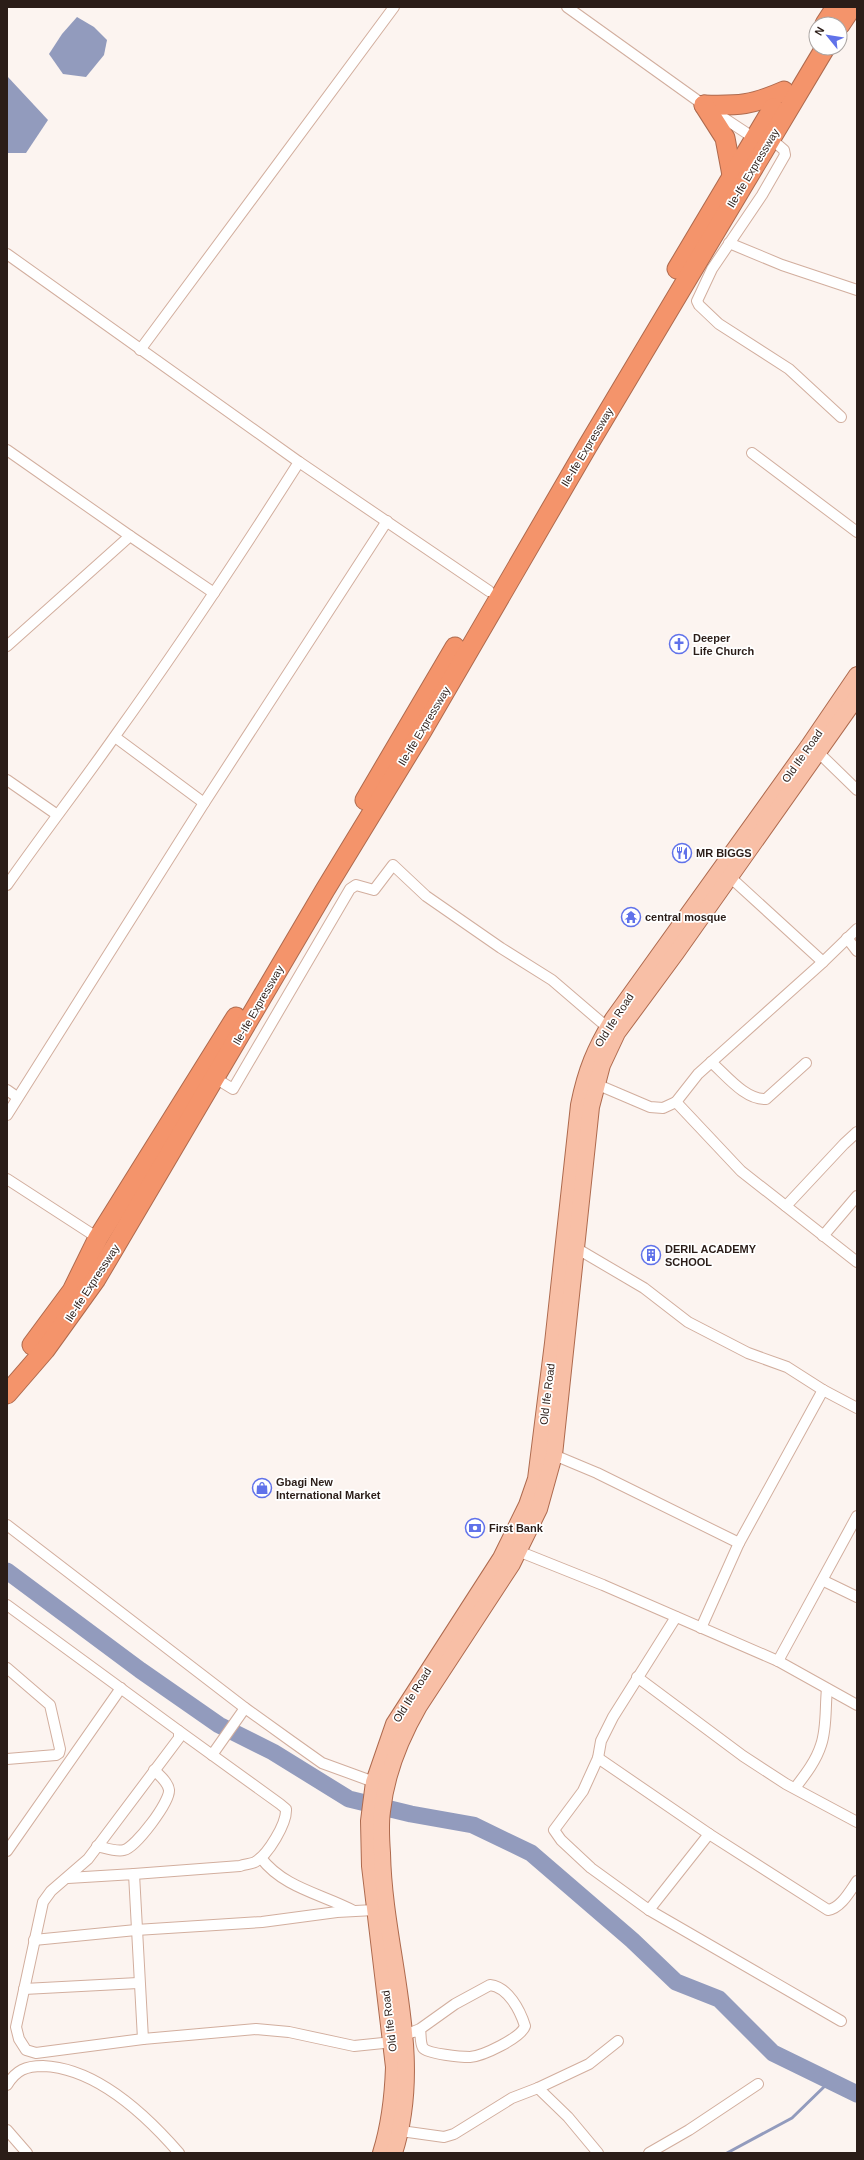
<svg xmlns="http://www.w3.org/2000/svg" width="864" height="2160" viewBox="0 0 864 2160" font-family="Arial,sans-serif">
	<rect width="100%" height="100%" fill="#fcf4f0"/>
	<g fill="#929bbd">
		<polygon points="77,17 94,27 107,40 104,55 86,77 63,74 49,54 62,34"/>
		<polygon points="7,76 48,120 26,153 7,153"/>
	</g>
	<g fill="none" stroke-linecap="round" stroke-linejoin="round">
		<polyline stroke="#929bbd" stroke-width="3" points="727,2153 792,2118 829,2082"/>
		<polyline stroke="#929bbd" stroke-width="17" points="7,1571 140,1670 219,1725 273,1752 349,1799 411,1814 473,1825 531,1853 632,1940 676,1982 719,1999 773,2053 857,2094"/>
		<g stroke="#d2ae9e" stroke-width="12">
			<g id="street">
				<polyline points="567,7 701,103 754,138"/>
				<polyline points="770,138 784,150 785,155 762,195 712,269 697,301 699,305 719,324 789,369 841,417"/>
				<polyline points="729,243 782,265 857,290"/>
				<polyline points="7,254 299,462 489,591"/>
				<polyline points="140,350 394,7"/>
				<polyline points="7,450 130,536 214,593"/>
				<polyline points="752,453 857,532"/>
				<polyline points="7,646 130,536"/>
				<polyline points="115,737 204,803"/>
				<polyline points="819,753 857,790"/>
				<polyline points="7,780 56,814"/>
				<polyline points="730,877 823,962"/>
				<path d="M7,885C42,835 80,786 115,736C179,647 240,555 299,462"/>
				<polyline points="847,938 857,951"/>
				<path d="M711,1062C726,1075 745,1100 766,1099L806,1063"/>
				<polyline points="215,1078 233,1089 350,889 356,885 374,890 393,865 426,896 501,948 552,980 608,1028"/>
				<polyline points="596,1084 650,1107 663,1108 676,1102 698,1074 823,962 857,929"/>
				<polyline points="7,1090 17,1097"/>
				<polyline points="676,1102 741,1171 857,1262"/>
				<polyline points="7,1115 204,803 387,521"/>
				<polyline points="7,1179 98,1238"/>
				<polyline points="786,1206 844,1144 857,1132"/>
				<polyline points="823,1236 857,1196"/>
				<polyline points="576,1248 644,1288 688,1322 748,1353 787,1367 823,1390 857,1408"/>
				<polyline points="554,1455 597,1473 739,1543"/>
				<polyline points="7,1525 245,1708 291,1741 322,1763 374,1782"/>
				<polyline points="518,1551 603,1585 778,1661 857,1705"/>
				<polyline points="824,1581 857,1597"/>
				<polyline points="7,1605 179,1731 179,1738 88,1859 51,1891 43,1902 16,2027 19,2039 26,2050 36,2053 143,2039 256,2029 289,2032 354,2046 393,2042"/>
				<polyline points="676,1617 613,1717 601,1741 598,1758 583,1791 554,1830 561,1840 591,1868 649,1910 841,2021"/>
				<polyline points="701,1628 739,1543 823,1390"/>
				<polyline points="778,1661 857,1516"/>
				<polyline points="7,1668 50,1705 60,1749 59,1753 56,1755 7,1759"/>
				<polyline points="637,1677 743,1756 786,1784 857,1822"/>
				<polyline points="212,1755 245,1708"/>
				<path d="M598,1758L709,1834L828,1910C841,1908 850,1891 857,1881"/>
				<path d="M795,1788C805,1775 816,1761 821,1745C827,1728 825,1707 827,1689"/>
				<path d="M97,1846C106,1848 116,1852 124,1850C136,1847 170,1802 169,1790C168,1782 159,1775 154,1770"/>
				<polyline points="7,1851 121,1688"/>
				<path d="M261,1858C284,1888 322,1894 354,1911"/>
				<path d="M134,1874L240,1866C245,1864 251,1864 255,1862C268,1855 287,1823 286,1809L280,1804L179,1731"/>
				<polyline points="68,1878 134,1874 143,2039"/>
				<polyline points="649,1910 709,1834"/>
				<polyline points="34,1940 136,1930 262,1922 337,1912 374,1910"/>
				<polyline points="24,1989 138,1983"/>
				<path d="M405,2035L420,2029L455,2004L490,1985C508,1987 520,2010 525,2026C521,2038 483,2056 470,2057C461,2057 428,2054 423,2048C420,2043 421,2035 420,2029"/>
				<path d="M7,2085C16,2070 26,2066 43,2066C96,2068 146,2115 179,2153"/>
				<polyline points="538,2088 589,2064 618,2041"/>
				<polyline points="7,2130 27,2153"/>
				<polyline points="401,2131 444,2137 454,2134 512,2098 538,2088 568,2117 598,2153"/>
				<polyline points="649,2153 689,2130 758,2084"/>
			</g>
		</g>
		<g stroke="#ae6a4e" stroke-width="18">
			<g id="primary">
				<path d="M381,2153C390,2124 393,2097 394,2067L370,1866L369,1821L374,1782L394,1724L501,1558L527,1505L536,1479L553,1343L579,1105C586,1070 595,1049 613,1019L808,747L857,675"/>
				<path d="M394,2153C426,2054 384,1953 382,1853C381,1839 380,1825 382,1811C386,1773 400,1739 419,1706L512,1564L539,1509L554,1455L591,1107L602,1065L617,1033L676,953L857,697"/>
			</g>
		</g>
		<g stroke="#ae6a4e" stroke-width="21">
			<g id="highway">
				<polyline points="825,24 836,7"/>
				<polyline points="840,25 852,7"/>
				<path d="M704,105C739,106 752,105 784,91"/>
				<polyline points="704,105 725,138 732,175"/>
				<polyline points="677,269 773,108"/>
				<polyline points="365,800 455,647"/>
				<polyline points="32,1345 72,1291 98,1238 236,1017"/>
				<polyline points="7,1394 45,1350 96,1279 325,890 422,731 587,447 825,48"/>
			</g>
		</g>
		<use href="#street" stroke="#fff" stroke-width="10"/>
		<use href="#primary" stroke="#f8bfa6" stroke-width="16"/>
		<use href="#highway" stroke="#f4946b" stroke-width="19"/>
	</g>
	<defs>
		<g id="church-ring" transform="scale(1)"><circle r="9.5" fill="#fff" stroke="#6072ea" stroke-width="1.5"/><path d="M-1.2-6h2.4v3.5h3.3v2.4h-3.3V6h-2.4V-.1h-3.3v-2.4h3.3Z" fill="#6072ea"/></g>
		<g id="restaurant-ring" transform="scale(1)"><circle r="9.5" fill="#fff" stroke="#6072ea" stroke-width="1.5"/><path d="M-5-6h1v4h1v-4h1v4h1v-4h1v5L-1.5 .5V6h-2V.5L-5-1ZM5-6V6H3V1.5H1.5Q1.5-4 5-6Z" fill="#6072ea"/></g>
		<g id="temple-ring" transform="scale(1)"><circle r="9.5" fill="#fff" stroke="#6072ea" stroke-width="1.5"/><path d="M0-6L5-2H3V0L6.5 2.5H4V6H1.5V3h-3V6H-4V2.5H-6.5L-3 0V-2H-5Z" fill="#6072ea"/></g>
		<g id="building-ring" transform="scale(1)"><circle r="9.5" fill="#fff" stroke="#6072ea" stroke-width="1.5"/><path d="M-4-6H4V6H1V3H-1V6H-4ZM-2.5-4.3h1.7v1.8h-1.7ZM.8-4.3h1.7v1.8H.8ZM-2.5-1h1.7V.8h-1.7ZM.8-1h1.7V.8H.8Z" fill="#6072ea"/></g>
		<g id="shop-ring" transform="scale(1)"><circle r="9.5" fill="#fff" stroke="#6072ea" stroke-width="1.5"/><path d="M-5-2.5h2.3a2.7 3.5 0 0 1 5.4 0H5L5.5 6h-11ZM-1.5-2.5h3a1.5 2.3 0 0 0-3 0Z" fill="#6072ea"/></g>
		<g id="bank-ring" transform="scale(1)"><circle r="9.5" fill="#fff" stroke="#6072ea" stroke-width="1.5"/><path d="M-6-4H6V4H-6ZM0-2.3a2.3 2.3 0 1 0 0 4.6a2.3 2.3 0 1 0 0-4.6Z" fill="#6072ea"/></g>
	</defs>
	<g fill-rule="evenodd">
		<use href="#church-ring" x="679" y="644"/>
		<use href="#restaurant-ring" x="682" y="853"/>
		<use href="#temple-ring" x="631" y="917"/>
		<use href="#building-ring" x="651" y="1255"/>
		<use href="#shop-ring" x="262" y="1488"/>
		<use href="#bank-ring" x="475" y="1528"/>
	</g>
	<g text-anchor="middle" dominant-baseline="central" stroke-width="3.5" stroke-linejoin="round" paint-order="stroke">
		<g font-size="11" fill="#2b1d18" stroke="#fff">
			<text transform="translate(753 168) rotate(-59)">Ile-Ife Expressway</text>
			<text transform="translate(587 447) rotate(-59)">Ile-Ife Expressway</text>
			<text transform="translate(424 726) rotate(-59)">Ile-Ife Expressway</text>
			<text transform="translate(802 756) rotate(-55)">Old Ife Road</text>
			<text transform="translate(258 1005) rotate(-60)">Ile-Ife Expressway</text>
			<text transform="translate(614 1020) rotate(-57)">Old Ife Road</text>
			<text transform="translate(92 1283) rotate(-57)">Ile-Ife Expressway</text>
			<text transform="translate(547 1394) rotate(-83)">Old Ife Road</text>
			<text transform="translate(412 1695) rotate(-58)">Old Ife Road</text>
			<text transform="translate(389 2021) rotate(-97)">Old Ife Road</text>
		</g>
		<g font-size="11" font-weight="bold" fill="#2b1d18" stroke="#fff" text-anchor="start">
			<text x="693" y="638">Deeper<tspan x="693" dy="13">Life Church</tspan></text>
			<text x="696" y="853">MR BIGGS</text>
			<text x="645" y="917">central mosque</text>
			<text x="665" y="1249">DERIL ACADEMY<tspan x="665" dy="13">SCHOOL</tspan></text>
			<text x="276" y="1482">Gbagi New<tspan x="276" dy="13">International Market</tspan></text>
			<text x="489" y="1528">First Bank</text>
		</g>
	</g>
	<rect width="864" height="2160" fill="none" stroke="#2b1d18" stroke-width="16"/>
	<g transform="translate(828 36) rotate(300)"><circle r="19" fill="#ffffff" stroke="#aaa5a3"/>
	<path d="M0-3L7 15L0 10L-7 15Z" fill="#6072ea"/>
	<text y="-6" font-size="11" font-weight="bold" text-anchor="middle" fill="#2b1d18">N</text>
	</g>
</svg>
